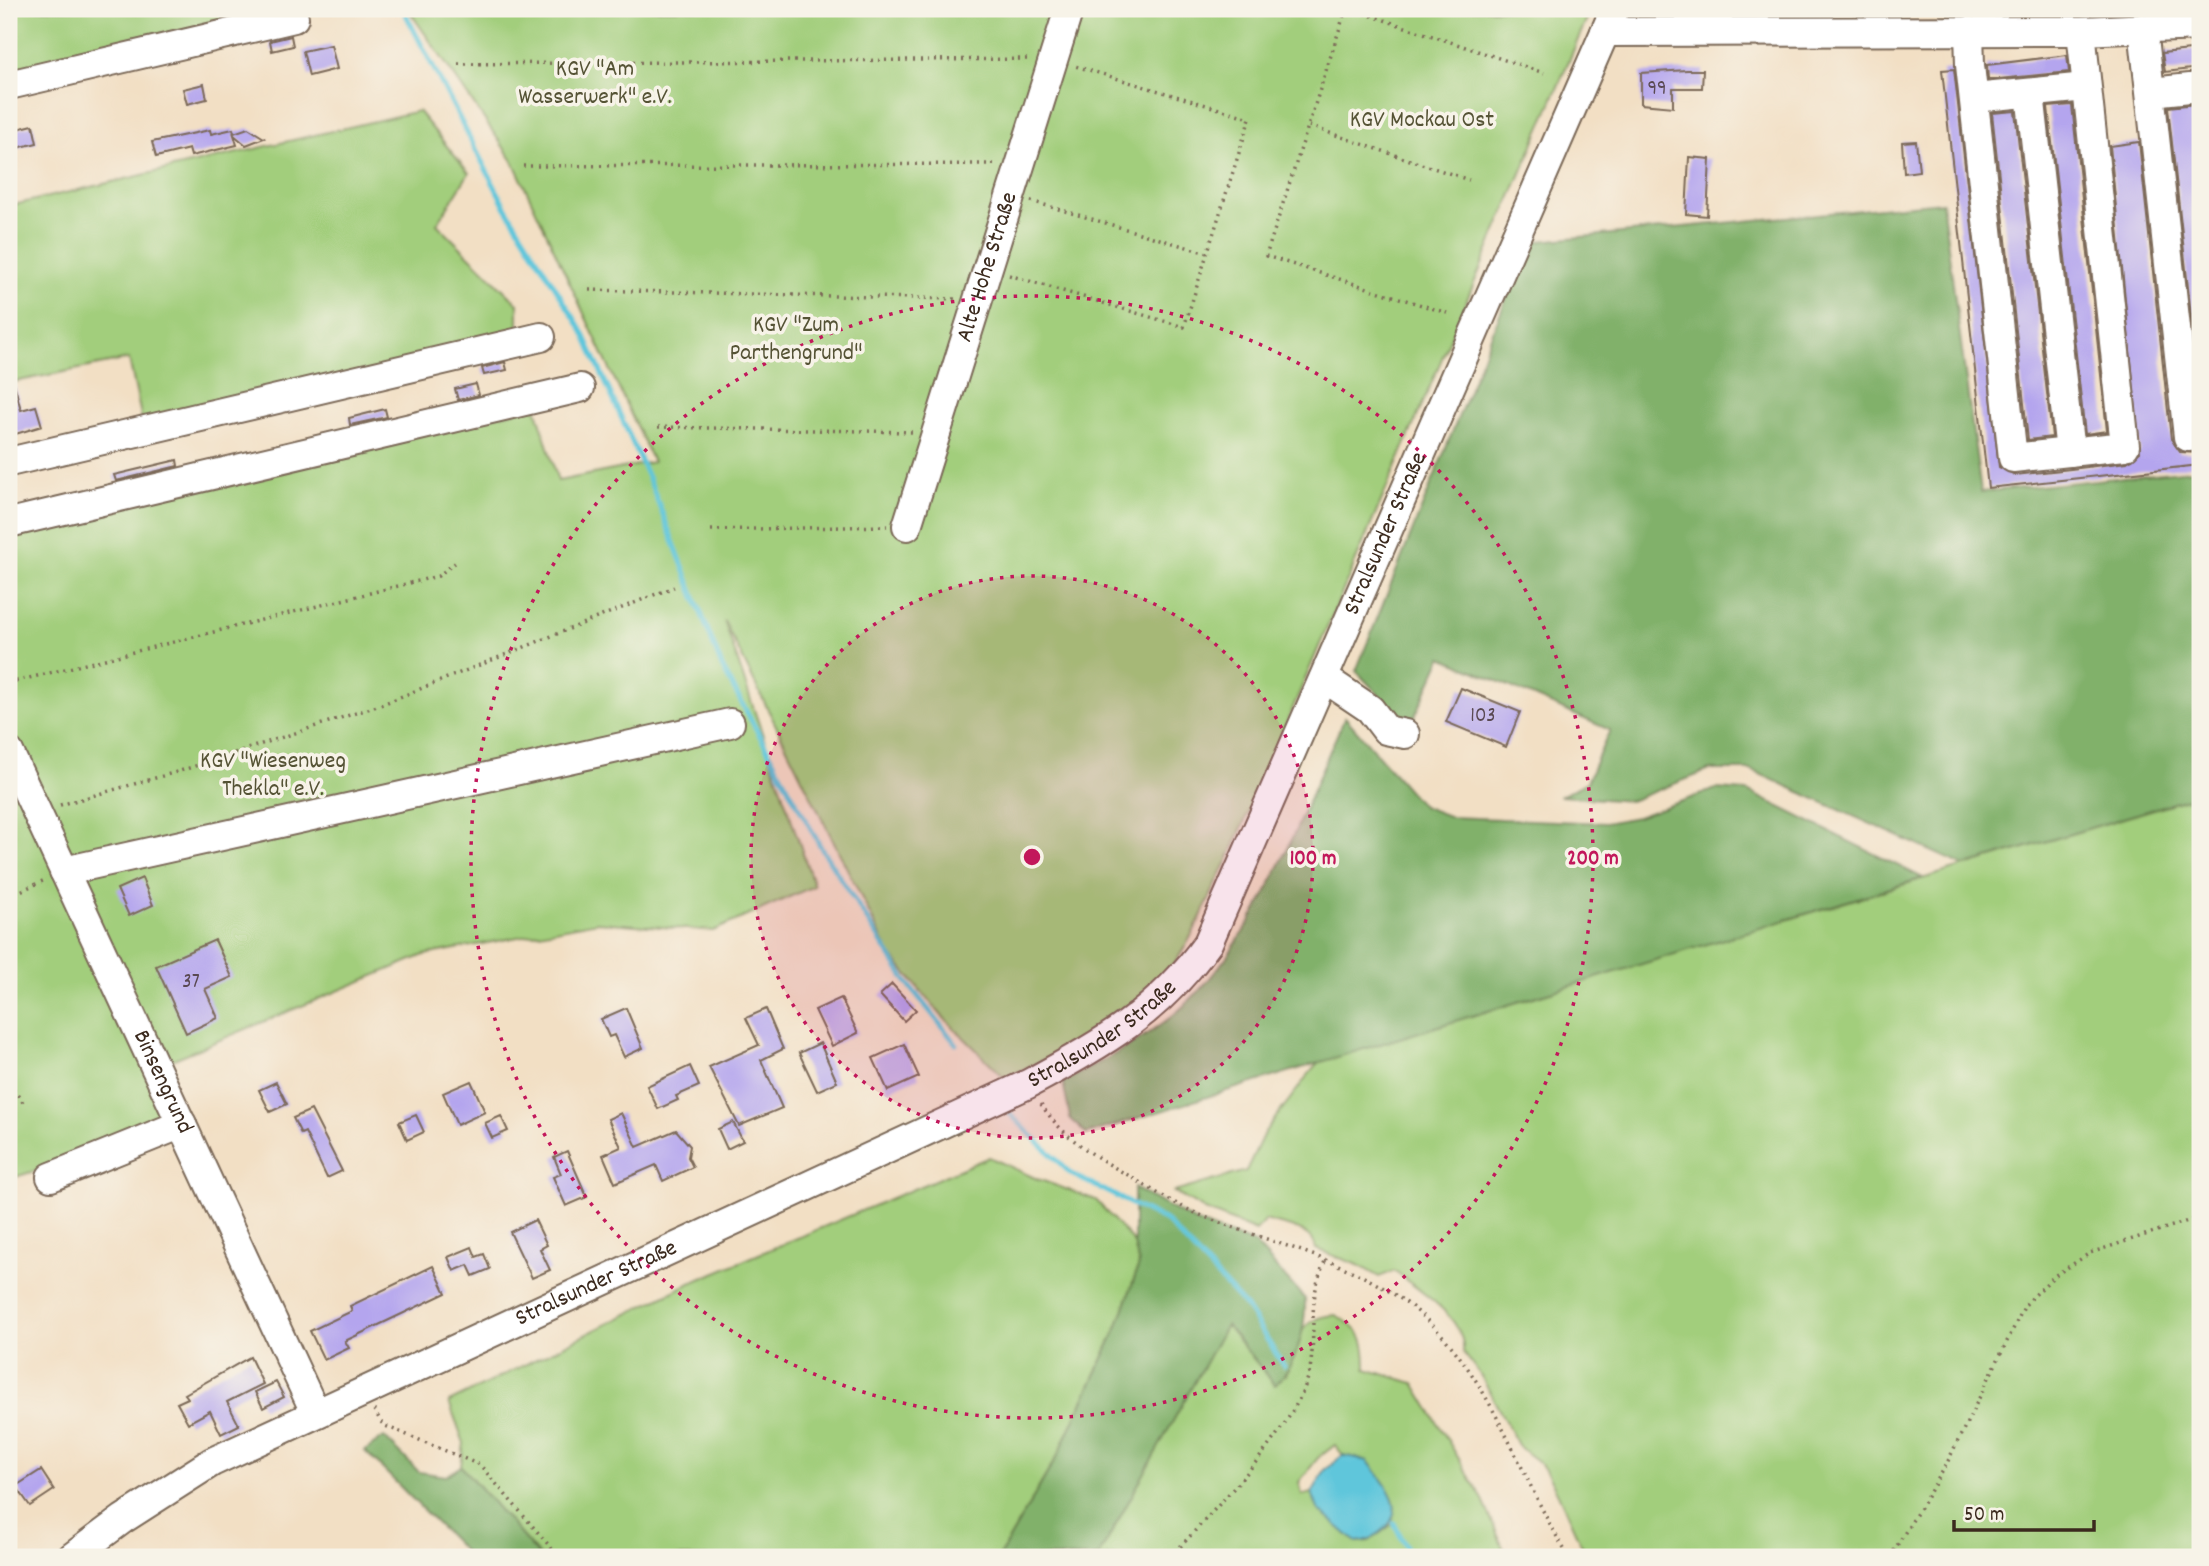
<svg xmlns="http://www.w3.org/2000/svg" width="2209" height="1566" viewBox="0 0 2209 1566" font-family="Dekko,sans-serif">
	<rect width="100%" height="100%" fill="#f7f3e8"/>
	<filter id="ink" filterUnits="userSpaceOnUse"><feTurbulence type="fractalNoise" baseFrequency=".0143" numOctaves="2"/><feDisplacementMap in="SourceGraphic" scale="14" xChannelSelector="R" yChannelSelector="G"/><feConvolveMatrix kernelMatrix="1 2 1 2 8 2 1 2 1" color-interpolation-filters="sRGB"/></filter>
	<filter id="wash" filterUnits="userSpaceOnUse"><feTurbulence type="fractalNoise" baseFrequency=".00686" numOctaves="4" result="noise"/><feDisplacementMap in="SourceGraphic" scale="28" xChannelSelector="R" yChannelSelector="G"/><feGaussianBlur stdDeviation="1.57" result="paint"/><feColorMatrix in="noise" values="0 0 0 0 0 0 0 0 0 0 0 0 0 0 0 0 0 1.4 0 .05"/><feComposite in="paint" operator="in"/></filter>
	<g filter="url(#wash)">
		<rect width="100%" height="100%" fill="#f2dfc4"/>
		<g fill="#a2ce7b" stroke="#6e7c4c" stroke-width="2" fill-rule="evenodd">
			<polygon points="9,9 282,9 9,71"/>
			<path d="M408,9H1591L1228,860C1211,892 1194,938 1173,965C1134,1020 1063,1051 1005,1078L942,1016L889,953L724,621L814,886L713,931L597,922L424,955L162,1064L9,751V525L536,407L558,481L653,462L513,161Z"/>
			<polygon points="418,111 469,173 437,224 518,304 518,335 143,425 129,359 9,383 9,206"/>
			<polygon points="9,760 171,1116 41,1169 9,1179"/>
			<path d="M2200,795V1557H1588C1571,1529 1562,1494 1543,1467C1536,1458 1526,1455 1518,1445L1481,1376L1463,1352C1466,1317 1419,1291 1394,1271L1379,1277L1358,1265L1316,1249C1313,1228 1283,1226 1265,1220L1256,1231L1205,1210L1174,1192L1246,1171L1264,1133L1319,1061Z"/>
			<polygon points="989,1157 1035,1178 1096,1200 1134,1243 1139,1265 1117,1328 1059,1453 999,1557 540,1557 461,1466 464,1443 449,1402 688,1284"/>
			<path d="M1336,1315C1363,1331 1366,1338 1366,1369L1414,1383L1482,1498L1507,1557H1098L1226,1324L1286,1375C1298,1343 1296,1317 1336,1315ZM1335,1445L1343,1455L1368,1461L1394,1523L1369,1541L1356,1542L1319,1509L1312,1493L1302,1495L1299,1482L1318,1458Z"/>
		</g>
		<g fill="#81b16b" stroke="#5e6e44" stroke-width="2">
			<polygon points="1942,202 1981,492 2200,469 2200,795 1964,866 1751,770 1710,770 1630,801 1561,796 1587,782 1610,730 1442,657 1410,727 1356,671 1529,242"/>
			<path d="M1345,717L1422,806L1451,817L1605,823L1637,817L1716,789L1747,791L1923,878L1086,1134L1070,1118L1063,1082C1103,1061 1157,1033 1189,1001C1266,925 1300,814 1345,717Z"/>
			<path d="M1134,1188L1194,1221L1255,1244L1305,1299C1306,1328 1297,1365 1275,1385L1226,1325L1098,1557H999L1059,1453L1117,1328L1139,1265L1134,1243Z"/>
			<polygon points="384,1437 419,1472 446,1476 461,1466 540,1557 470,1557 365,1451"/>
		</g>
		<path fill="#5ec6db" stroke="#4c787c" stroke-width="2" d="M1343,1455L1368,1461C1385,1485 1411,1509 1381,1532C1372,1539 1368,1541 1356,1542L1318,1509L1312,1493L1325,1470Z"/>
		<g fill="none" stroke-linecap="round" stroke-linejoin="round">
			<g stroke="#5ec6db" stroke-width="5">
				<polyline points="403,9 506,208 583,332 651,484 722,667 823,851 908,984 956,1044"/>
				<polyline points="1008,1112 1071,1174 1166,1221 1246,1307 1284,1366"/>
				<polyline points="1394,1523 1411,1557"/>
			</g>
		</g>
		<g id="blocks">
			<g fill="#b4a5ee">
				<polygon points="291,36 293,46 272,51 270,41"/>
				<polygon points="331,45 337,69 309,76 303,51"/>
				<polygon points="2200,49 2200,68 2165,72 2162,53"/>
				<polygon points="2067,55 2069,72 1988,80 1987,65"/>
				<polygon points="1954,69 1999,467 2015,475 2071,469 2127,462 2140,452 2110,146 2139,142 2171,439 2180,452 2200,453 2200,465 1988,488 1942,70"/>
				<polygon points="1687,70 1703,70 1702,88 1673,88 1673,107 1641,104 1641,73"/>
				<polygon points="204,84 207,99 187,104 183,89"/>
				<polygon points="2196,104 2200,142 2200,396 2168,107"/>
				<polygon points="2072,105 2107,431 2085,434 2048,107"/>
				<polygon points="2015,111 2052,437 2028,440 1992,113"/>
				<polygon points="33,125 37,143 9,150 9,131"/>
				<polygon points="248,128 264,138 246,145 234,135 237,145 191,156 189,149 156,157 152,142 210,130 211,134 233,129 234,133"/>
				<polygon points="1916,141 1919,171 1904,173 1902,142"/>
				<polygon points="1689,157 1710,159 1707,216 1686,214"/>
				<polygon points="505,362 507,370 484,375 482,368"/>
				<polygon points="14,383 21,410 36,406 42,426 9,436 9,384"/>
				<polygon points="476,384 479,395 458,400 455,389"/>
				<polygon points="385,409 387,417 350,425 349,418"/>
				<polygon points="177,460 178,466 116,481 114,475"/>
				<polygon points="1461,688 1520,712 1506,747 1446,722"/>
				<polygon points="142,878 153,905 129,916 117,889"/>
				<polygon points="215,940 232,977 205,989 218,1018 186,1033 156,966"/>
				<polygon points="892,984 916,1010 904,1021 880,995"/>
				<polygon points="841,998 858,1033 832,1046 815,1010"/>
				<polygon points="626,1008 643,1048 624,1057 614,1035 609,1037 601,1019"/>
				<polygon points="766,1009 783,1049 761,1060 782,1108 739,1126 709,1067 759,1045 746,1018"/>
				<polygon points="820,1043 837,1082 817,1091 799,1053"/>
				<polygon points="904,1044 919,1077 888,1091 873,1058"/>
				<polygon points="690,1066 699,1086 676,1096 678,1100 658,1109 647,1086"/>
				<polygon points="471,1081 485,1112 457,1125 443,1093"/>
				<polygon points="276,1082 287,1104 270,1112 259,1090"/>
				<polygon points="311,1110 342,1171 327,1178 305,1132 301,1134 293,1118"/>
				<polygon points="621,1113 637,1147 676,1130 690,1146 688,1157 693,1167 663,1181 656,1165 615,1183 603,1155 621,1147 608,1119"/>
				<polygon points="416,1115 424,1132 407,1140 399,1122"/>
				<polygon points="501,1116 508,1131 492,1138 485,1123"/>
				<polygon points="733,1122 743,1141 727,1149 718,1129"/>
				<polygon points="567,1151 587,1197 566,1206 553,1177 561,1174 554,1157"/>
				<polygon points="535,1220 547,1245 540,1249 550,1270 532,1278 510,1232"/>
				<polygon points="472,1247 476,1257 484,1254 490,1269 473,1276 468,1265 454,1271 448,1257"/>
				<polygon points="433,1266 446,1293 345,1341 349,1348 324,1360 310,1331 352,1311 350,1306"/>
				<polygon points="250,1357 263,1384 227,1402 239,1425 221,1434 210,1411 188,1423 177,1403 188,1398 185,1394"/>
				<polygon points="276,1382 284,1397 263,1408 255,1392"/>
				<polygon points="41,1470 54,1490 30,1506 16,1486"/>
			</g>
		</g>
	</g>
	<g filter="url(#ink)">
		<use href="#blocks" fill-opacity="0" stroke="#7b6958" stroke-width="2"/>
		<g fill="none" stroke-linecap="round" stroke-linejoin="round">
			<g stroke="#7b6958" stroke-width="32">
				<g id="minor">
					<polyline points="2143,28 2188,437 2200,436"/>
					<polyline points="1969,31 1970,65 2013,458 2125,446 2081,31"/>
					<polyline points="1605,32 2081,31 2200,26"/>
					<polyline points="9,85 294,18"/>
					<polyline points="2151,92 2200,87"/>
					<polyline points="2030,93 2070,452"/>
					<polyline points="1974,98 2086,87"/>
					<polyline points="9,462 541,337"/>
					<polyline points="9,523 580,388"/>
					<path id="s1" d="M907,526L1069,9"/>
					<polyline points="1324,678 1370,709 1386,730 1405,734"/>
					<path id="s2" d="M9,752L315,1412"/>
					<polyline points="64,871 730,723"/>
					<polyline points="51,1177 182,1124"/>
					<path id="s3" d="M72,1557L123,1519L212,1462L1028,1084C1101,1045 1159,1012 1208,943L1615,9"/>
				</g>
			</g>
			<g stroke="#7b6958" stroke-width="3.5" stroke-dasharray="2 5" stroke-linecap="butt">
				<polyline points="1346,9 1266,256 1447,313"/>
				<polyline points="1351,9 1544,73"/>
				<polyline points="458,64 1030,59"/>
				<polyline points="1309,126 1469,180"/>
				<polyline points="523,166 998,164"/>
				<polyline points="1031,201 1207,253"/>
				<polyline points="1009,275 1184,327 1250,118 1075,66"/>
				<polyline points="589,290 955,299"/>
				<polyline points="658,427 913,432"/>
				<polyline points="711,530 887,526"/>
				<polyline points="9,683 438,576 455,563"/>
				<polyline points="60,805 180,771 380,705 674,587"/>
				<polyline points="9,896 45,880"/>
				<polyline points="9,1084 25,1105"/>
				<path d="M1041,1104C1061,1136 1094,1156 1126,1174C1151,1189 1177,1206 1205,1217C1273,1244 1343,1258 1404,1301C1489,1362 1516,1473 1569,1557"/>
				<polyline points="374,1410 383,1425 480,1465 559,1557"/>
				<path d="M1171,1557C1210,1513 1300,1425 1310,1369C1317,1326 1306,1302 1326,1259"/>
				<polyline points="1890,1557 1944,1469 2025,1305 2054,1276 2090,1253 2200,1217"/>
			</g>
			<use href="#minor" stroke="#fff" stroke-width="28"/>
		</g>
	</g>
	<circle cx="1032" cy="857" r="281" fill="#c2185b" fill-opacity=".12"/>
	<g fill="none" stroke="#c2185b" stroke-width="3.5" stroke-dasharray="3.5 7">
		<circle cx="1032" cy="857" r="281"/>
		<circle cx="1032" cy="857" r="561"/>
	</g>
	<g text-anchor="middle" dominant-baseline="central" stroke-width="7" stroke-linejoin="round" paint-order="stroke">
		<g font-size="21" fill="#594952">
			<text x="1657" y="90">99</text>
			<text x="1483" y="717">103</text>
			<text x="191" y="983">37</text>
		</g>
		<g font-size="24" fill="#555335" stroke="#f7f3e8">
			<text x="595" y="70">KGV "Am<tspan x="595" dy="28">Wasserwerk" e.V.</tspan></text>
			<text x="1422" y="121">KGV Mockau Ost</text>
			<text x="796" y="326">KGV "Zum<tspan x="796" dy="28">Parthengrund"</tspan></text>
			<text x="273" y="762">KGV "Wiesenweg<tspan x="273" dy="28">Thekla" e.V.</tspan></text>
		</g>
		<g font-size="24" fill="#3b2a1e" stroke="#f7f3e8">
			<text stroke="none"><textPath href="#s1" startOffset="271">Alte Hohe Straße</textPath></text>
			<text stroke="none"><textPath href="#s3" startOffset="1746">Stralsunder Straße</textPath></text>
			<text stroke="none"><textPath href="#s3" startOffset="1158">Stralsunder Straße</textPath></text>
			<text stroke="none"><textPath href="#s2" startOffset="364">Binsengrund</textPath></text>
			<text stroke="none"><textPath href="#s3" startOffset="593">Stralsunder Straße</textPath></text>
		</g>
	</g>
	<circle cx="1032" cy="857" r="10" fill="#c2185b" stroke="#f7f3e8" stroke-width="3.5"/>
	<g font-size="21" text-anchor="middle" font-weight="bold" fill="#c2185b" stroke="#f7f3e8" stroke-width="7" stroke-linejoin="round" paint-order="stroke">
		<text x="1313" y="864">100 m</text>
		<text x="1593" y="864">200 m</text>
	</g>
	<rect width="2209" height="1566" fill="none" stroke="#f7f3e8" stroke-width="35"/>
	<path d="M1954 1520v10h140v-10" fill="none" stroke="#3b2a1e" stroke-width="3.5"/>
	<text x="1964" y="1520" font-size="21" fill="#3b2a1e" stroke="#f7f3e8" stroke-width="5" paint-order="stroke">50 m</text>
</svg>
